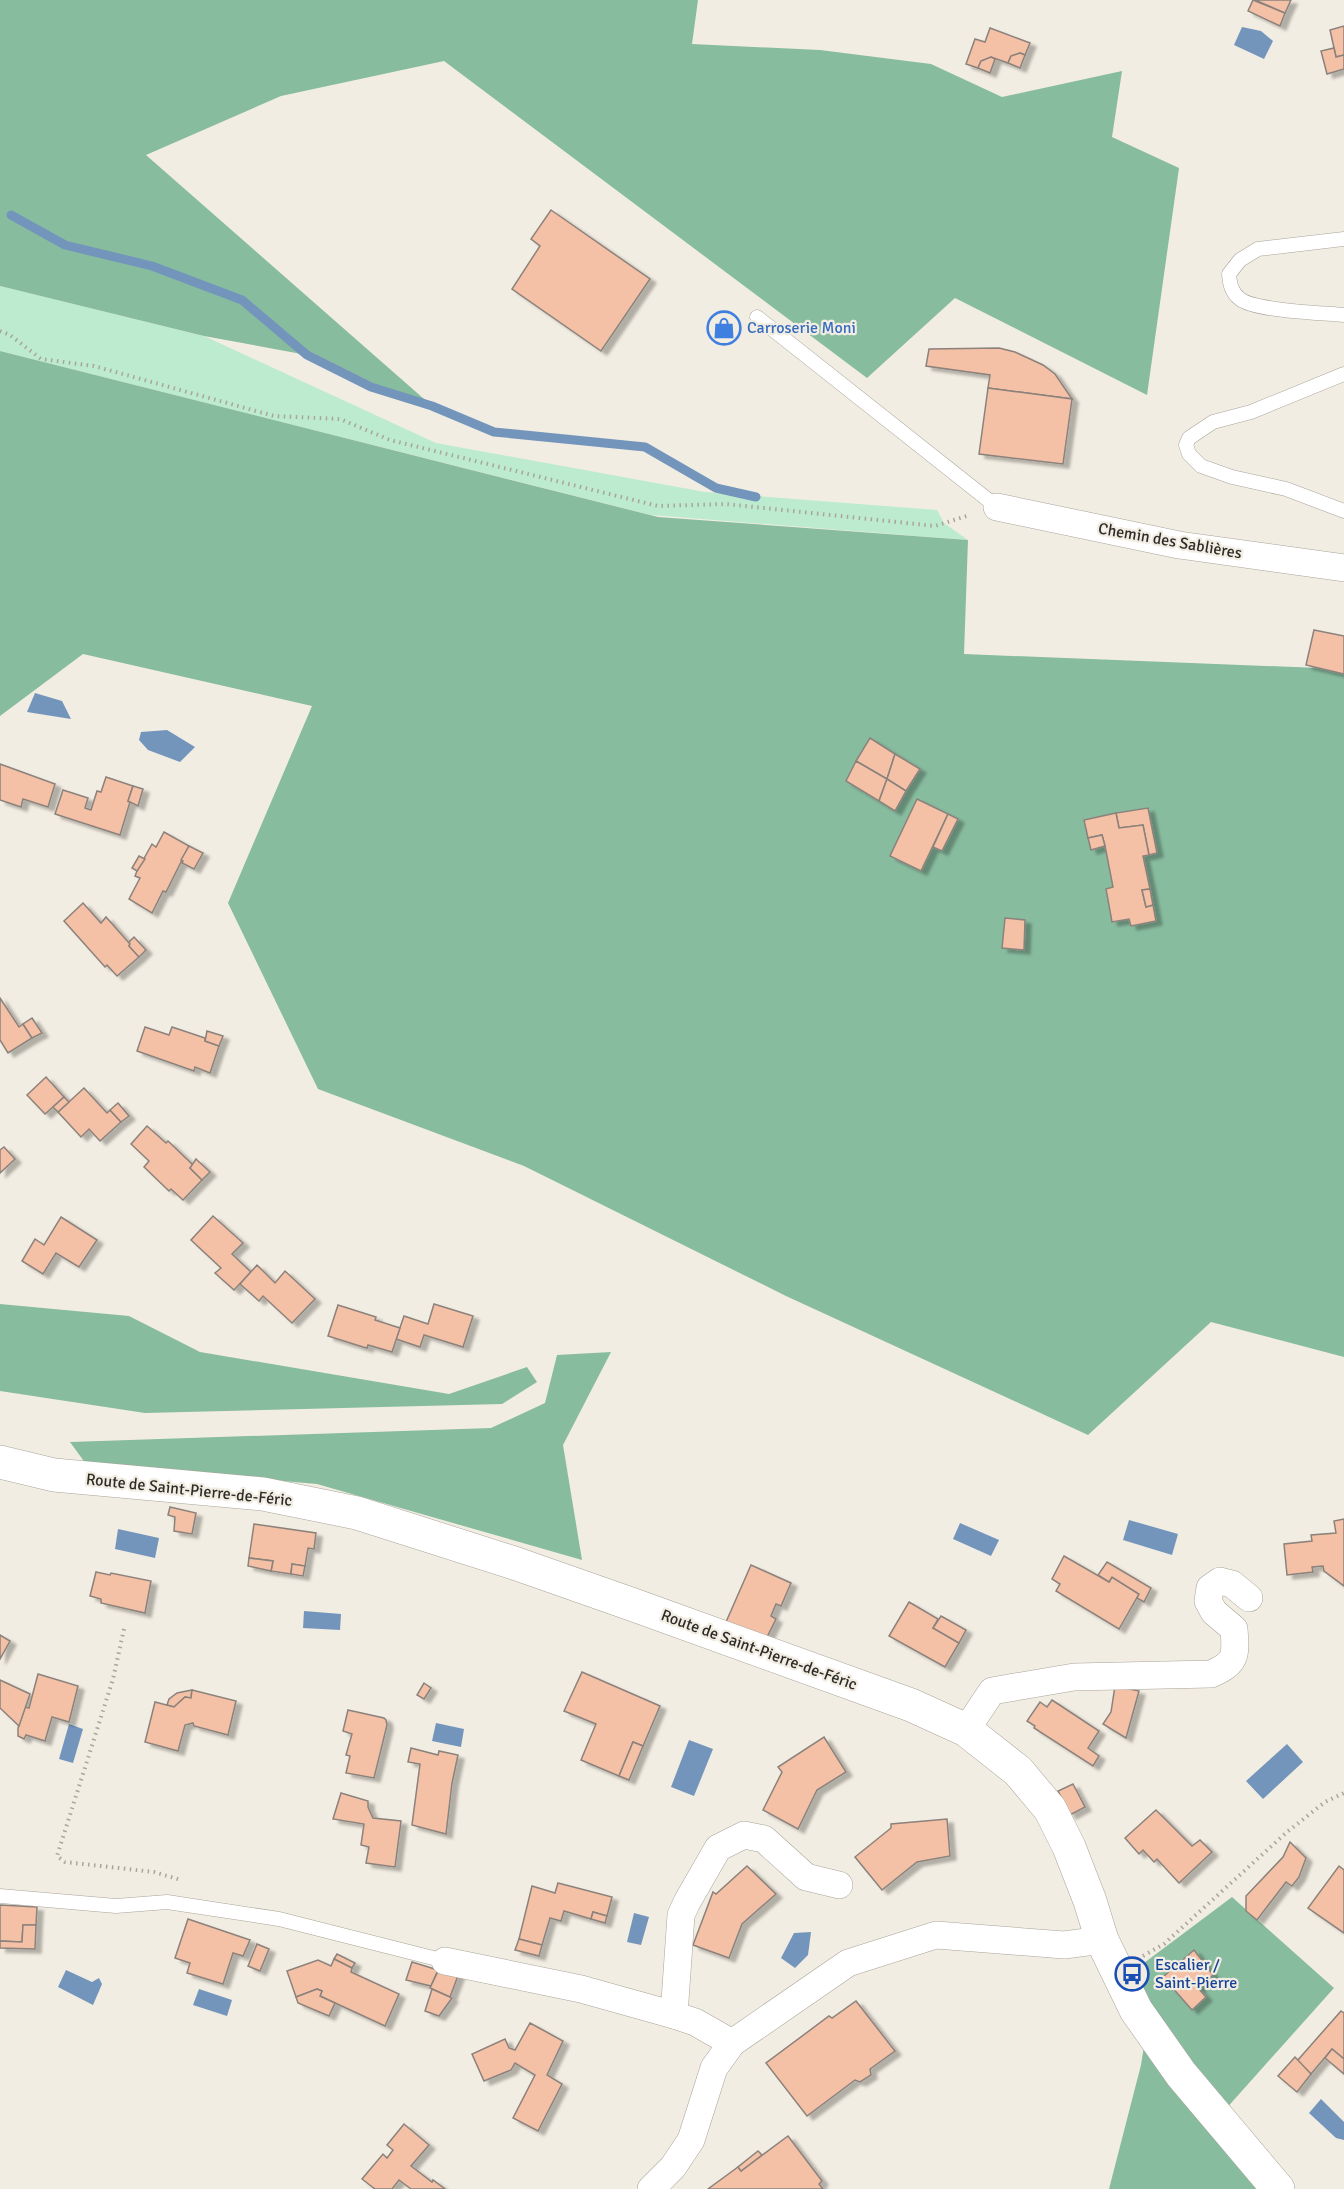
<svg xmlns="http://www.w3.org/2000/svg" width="1344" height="2189" viewBox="0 0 1344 2189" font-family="Signika,sans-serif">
	<defs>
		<filter id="shadow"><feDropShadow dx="6" dy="4" stdDeviation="1.5" flood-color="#0004"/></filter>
	</defs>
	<rect width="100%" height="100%" fill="#f2ede2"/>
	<polygon fill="#bdebd0" points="0,286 204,336 436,443 705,492 937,510 944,523 968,540 651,515 0,351"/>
	<g fill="#88bc9f">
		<polygon points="0,0 698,0 692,44 820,50 931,64 1002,97 1122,71 1112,137 1179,168 1147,395 955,298 867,378 444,61 281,96 146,155 432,406 371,387 307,355 204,336 0,286"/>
		<polygon points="0,351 658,517 968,540 964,654 1344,669 1344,1357 1211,1322 1088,1435 786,1296 524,1166 318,1089 228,903 312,706 83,654 0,716"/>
		<polygon points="0,1304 129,1316 200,1352 449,1394 527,1367 537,1382 502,1404 145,1413 0,1391"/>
		<polygon points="611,1352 563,1445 582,1560 317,1484 86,1464 70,1442 491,1428 545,1403 557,1355"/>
		<polygon points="1232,1897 1334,1988 1207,2130 1258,2189 1109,2189 1141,2065 1149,2015 1128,1975"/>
	</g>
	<g fill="#7395bc">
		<polygon points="1242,27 1261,31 1273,41 1264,59 1234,45"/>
		<polygon points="35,693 62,701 71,719 27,712"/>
		<polygon points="167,730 195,747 180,762 148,750 139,740 141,732"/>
		<polygon points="1129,1520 1178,1534 1172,1555 1123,1540"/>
		<polygon points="960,1523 999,1540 991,1556 953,1539"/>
		<polygon points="118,1529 159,1538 155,1558 115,1549"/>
		<polygon points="304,1611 341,1614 340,1630 303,1628"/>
		<polygon points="436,1723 464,1729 461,1747 432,1741"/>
		<polygon points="69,1724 83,1729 73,1763 59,1759"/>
		<polygon points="689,1740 713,1749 694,1796 671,1787"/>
		<polygon points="1287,1744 1303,1762 1263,1799 1246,1781"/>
		<polygon points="634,1913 649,1917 641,1945 627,1942"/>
		<polygon points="811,1932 808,1955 795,1968 781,1958 794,1933"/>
		<polygon points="66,1970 92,1982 99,1978 102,1984 93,2005 58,1987"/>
		<polygon points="199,1989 232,2000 227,2016 193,2005"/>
		<polygon points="1321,2099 1344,2122 1344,2140 1336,2138 1309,2113"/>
	</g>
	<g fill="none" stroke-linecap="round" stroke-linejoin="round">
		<polyline stroke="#7395bc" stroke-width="9" points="11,215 65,245 152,266 242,300 307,355 371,387 432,406 494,432 645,447 716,488 756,497"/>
	</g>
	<g fill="#f4c0a6" stroke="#8c827c" stroke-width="1.5" filter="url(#shadow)">
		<polygon points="1253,0 1285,13 1280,26 1248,11"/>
		<polygon points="1255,0 1291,0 1285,13"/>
		<polygon points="1344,26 1344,55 1336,57 1330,30"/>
		<polygon points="990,28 1030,43 1025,55 1020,53 1011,56 1008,63 991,57 981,61 978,68 966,64 975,39 985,42"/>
		<polygon points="1334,48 1336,57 1344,55 1344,69 1327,74 1321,51"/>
		<polygon points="1020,53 1025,55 1020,68 1008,63 1011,56"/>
		<polygon points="991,57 995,59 990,73 978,68 981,61"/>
		<polygon points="551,210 650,279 601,351 512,289 540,246 531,239"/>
		<polygon points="999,348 1015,352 1043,365 1055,374 1072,399 988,388 990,375 926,366 929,349"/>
		<polygon points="988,388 1072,399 1063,464 979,454"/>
		<polygon points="1314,630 1344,636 1344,674 1306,665"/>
		<polygon points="870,738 895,754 887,779 856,761"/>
		<polygon points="895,754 920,769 906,791 887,779"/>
		<polygon points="856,761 887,779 879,801 846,781"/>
		<polygon points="0,764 55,784 48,807 23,799 21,807 0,800"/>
		<polygon points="106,777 133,786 128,801 130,802 120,835 55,814 63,790 88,798 85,808 91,810 97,791 101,792"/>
		<polygon points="887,779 906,791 895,811 879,801"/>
		<polygon points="133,786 143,789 138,806 128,801"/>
		<polygon points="917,799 948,814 921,871 890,856"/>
		<polygon points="1148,808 1157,853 1149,855 1143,825 1119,828 1116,813"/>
		<polygon points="1116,813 1119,828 1143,825 1149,855 1143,856 1150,889 1142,890 1146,907 1153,905 1156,921 1131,926 1129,919 1112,922 1106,889 1113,887 1105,846 1102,835 1088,838 1084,820"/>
		<polygon points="948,814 958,819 942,851 933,847"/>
		<polygon points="164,832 189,846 166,892 163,891 152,913 129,899 140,878 135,876 137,871 152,844 156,847"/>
		<polygon points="1102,835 1105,846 1091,850 1088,838"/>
		<polygon points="189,846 203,853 194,869 182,863 183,861 181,860"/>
		<polygon points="139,856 145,859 137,871 132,868"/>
		<polygon points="1150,889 1153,905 1146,907 1142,890"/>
		<polygon points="83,903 101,923 106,917 130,944 129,946 139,957 117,976 107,965 105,967 64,921"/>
		<polygon points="1005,918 1025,920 1024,950 1002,948"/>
		<polygon points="134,937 146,950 139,957 129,946 130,944 129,942"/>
		<polygon points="0,998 19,1027 23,1024 32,1038 8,1053 0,1040"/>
		<polygon points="32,1018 42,1033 32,1038 23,1024"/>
		<polygon points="145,1027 169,1035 172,1027 205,1038 205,1041 219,1046 210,1073 195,1067 194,1071 137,1051"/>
		<polygon points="207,1031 223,1036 219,1046 205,1041"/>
		<polygon points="46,1077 64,1097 45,1114 27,1095"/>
		<polygon points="84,1088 107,1113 110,1110 121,1122 100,1141 89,1129 81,1137 58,1112"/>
		<polygon points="64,1097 69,1102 58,1112 53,1107"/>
		<polygon points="118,1103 129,1116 121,1122 110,1110"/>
		<polygon points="147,1126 166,1143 168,1141 192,1164 193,1166 190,1168 202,1180 183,1200 171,1189 169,1191 144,1167 149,1161 131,1144"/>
		<polygon points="4,1147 15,1159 0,1173 0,1150"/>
		<polygon points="196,1159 210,1172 202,1180 190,1168"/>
		<polygon points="213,1216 243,1243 232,1254 251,1272 234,1290 215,1273 221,1268 191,1240"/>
		<polygon points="61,1217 97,1240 79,1267 56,1253 43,1274 22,1261 35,1239 44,1245"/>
		<polygon points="257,1265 275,1283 285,1271 315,1299 292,1323 263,1296 259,1301 240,1284"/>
		<polygon points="434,1304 473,1316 463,1347 424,1335 420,1347 396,1339 404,1316 428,1324"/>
		<polygon points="338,1305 376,1317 375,1320 400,1328 392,1352 368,1345 367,1348 363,1347 328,1336"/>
		<polygon points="170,1507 196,1513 192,1534 174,1531 175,1517 168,1515"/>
		<polygon points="1344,1519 1344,1586 1324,1571 1323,1566 1312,1567 1313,1572 1287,1575 1284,1544 1312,1541 1311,1535 1336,1533 1334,1521"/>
		<polygon points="254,1524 316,1533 314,1549 308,1548 305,1566 292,1564 291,1574 271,1571 273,1561 249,1558"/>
		<polygon points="1064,1556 1109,1582 1112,1577 1139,1594 1119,1629 1056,1591 1060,1584 1052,1579"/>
		<polygon points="249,1558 273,1561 271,1571 248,1566"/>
		<polygon points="1107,1562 1151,1588 1144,1602 1137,1598 1139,1594 1112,1577 1109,1582 1098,1575"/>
		<polygon points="292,1564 305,1566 303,1576 291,1574"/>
		<polygon points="751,1565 791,1583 781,1606 776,1604 771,1616 776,1619 767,1637 726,1622"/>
		<polygon points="96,1572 110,1575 111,1573 151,1581 145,1613 101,1603 101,1599 90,1596"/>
		<polygon points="909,1602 938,1619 933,1628 959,1643 945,1667 889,1636"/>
		<polygon points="941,1616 966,1630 959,1643 933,1628"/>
		<polygon points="0,1635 10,1641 0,1659"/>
		<polygon points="582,1672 660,1706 643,1746 633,1742 619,1776 581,1760 596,1724 564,1711"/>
		<polygon points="38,1674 78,1686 69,1722 52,1717 45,1741 26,1735 24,1739 18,1736 18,1728 25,1707 29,1708"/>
		<polygon points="0,1680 30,1694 19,1726 0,1708"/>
		<polygon points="424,1683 431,1688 424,1699 417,1695"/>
		<polygon points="1115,1686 1139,1691 1126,1738 1103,1724 1111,1712"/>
		<polygon points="192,1690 191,1698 185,1697 174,1707 167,1705 169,1699 177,1693"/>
		<polygon points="192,1690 236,1701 228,1735 194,1726 193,1723 185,1725 178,1751 145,1742 155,1702 174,1707 185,1697 191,1698"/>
		<polygon points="1052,1700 1099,1731 1088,1748 1099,1756 1093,1766 1034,1728 1035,1726 1027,1721 1040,1702 1047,1707"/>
		<polygon points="348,1710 384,1718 386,1720 387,1725 374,1778 346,1773 350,1756 346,1755 352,1734 343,1731"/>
		<polygon points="824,1737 846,1772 817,1790 798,1829 763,1810 782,1772 778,1767"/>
		<polygon points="633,1742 643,1746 629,1780 619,1776"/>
		<polygon points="411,1748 438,1755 439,1751 458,1755 452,1783 446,1834 412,1825 420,1764 408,1762"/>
		<polygon points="1073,1784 1085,1807 1070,1815 1058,1791"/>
		<polygon points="341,1793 368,1801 368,1807 373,1818 401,1821 395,1867 366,1863 369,1847 361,1845 364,1824 333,1819"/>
		<polygon points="1156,1810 1192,1846 1200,1840 1212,1852 1179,1883 1157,1859 1154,1862 1143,1850 1139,1854 1125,1838"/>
		<polygon points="947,1819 950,1856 917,1862 882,1890 855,1857 891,1828 891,1824"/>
		<polygon points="1290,1842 1306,1858 1299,1877 1292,1886 1286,1882 1257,1920 1246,1911 1246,1896 1283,1857"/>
		<polygon points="747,1866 776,1894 742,1924 729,1958 693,1945 713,1892 716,1894"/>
		<polygon points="1339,1866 1344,1870 1344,1933 1308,1908"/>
		<polygon points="558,1883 612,1897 607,1916 593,1912 591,1919 564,1911 561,1921 550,1918 542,1945 519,1939 532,1886 555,1893"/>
		<polygon points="0,1905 37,1907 36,1925 23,1925 22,1942 0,1941"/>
		<polygon points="593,1912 607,1916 605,1923 591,1919"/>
		<polygon points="188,1919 250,1940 243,1956 233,1953 223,1984 187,1973 190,1963 175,1958"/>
		<polygon points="23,1925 36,1925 35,1949 0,1948 0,1941 22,1942"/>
		<polygon points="519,1939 542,1945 539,1956 515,1950"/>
		<polygon points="257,1944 269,1949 260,1971 248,1966"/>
		<polygon points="1194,1950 1213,1975 1198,1988 1206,1997 1192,2010 1163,1977"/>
		<polygon points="337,1954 355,1963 352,1968 334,1959"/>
		<polygon points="334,1959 352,1968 351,1972 399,1994 385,2026 320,1996 322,1991 317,1989 296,1997 287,1971 318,1960 331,1966"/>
		<polygon points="412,1962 438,1970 431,1986 406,1980"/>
		<polygon points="441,1965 459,1973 450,1997 430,1988"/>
		<polygon points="317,1989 322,1991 320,1996 335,2003 329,2016 298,2003 296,1997"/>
		<polygon points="432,1989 452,1998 439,2016 425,2011"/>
		<polygon points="856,2001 895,2051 870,2069 871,2075 860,2082 855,2080 807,2116 766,2063 829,2016 832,2018"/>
		<polygon points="1341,2011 1344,2013 1344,2059 1332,2049 1311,2074 1297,2061"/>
		<polygon points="530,2023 563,2041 547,2075 562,2084 538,2131 513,2118 535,2075 515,2063 511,2070 484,2081 472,2054 505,2039 509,2048 515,2050"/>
		<polygon points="1332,2049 1344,2059 1344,2074 1325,2058"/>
		<polygon points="1295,2057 1311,2074 1297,2092 1278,2076"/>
		<polygon points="404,2124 429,2145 411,2166 432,2182 433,2180 445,2189 411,2189 399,2180 392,2189 375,2189 362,2179 383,2154 387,2158 393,2150 387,2145"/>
		<polygon points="788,2136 822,2181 819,2184 823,2189 708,2189 738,2167 741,2171"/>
		<polygon points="758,2151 762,2155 741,2171 738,2167"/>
	</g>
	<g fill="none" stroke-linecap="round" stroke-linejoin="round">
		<g stroke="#a9a49a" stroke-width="15">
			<g id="lane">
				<path d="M1344,239L1258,249L1240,260L1229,274C1230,284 1231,292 1240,299C1255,311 1322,313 1344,315"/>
				<polyline points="757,317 997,507"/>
				<polyline points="1344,374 1251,412 1213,422 1189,438 1186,445 1189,454 1201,466 1232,477 1286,489 1344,511"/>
				<polyline points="0,1896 116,1906 167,1902 279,1919 445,1961"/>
			</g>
		</g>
		<g stroke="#a9a49a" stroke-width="28">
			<g id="street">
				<polyline points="997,507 1179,545 1344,568"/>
				<path d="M966,1730L992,1691L1074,1677L1211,1674C1237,1663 1236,1655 1234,1629L1214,1612L1208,1601L1210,1588L1220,1581L1232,1584L1249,1598"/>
				<polyline points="839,1885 806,1877 764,1839 744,1835 718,1848 687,1902 681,1915 674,2015 695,2022 732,2043 848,1963 936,1935 1064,1945 1102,1940"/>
				<polyline points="445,1961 581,1989 674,2015"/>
				<polyline points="651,2189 673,2167 691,2140 714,2068 732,2043"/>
			</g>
		</g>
		<g stroke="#a9a49a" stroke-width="34">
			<polyline id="secondary" points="0,1462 54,1475 263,1494 357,1513 517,1564 631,1604 911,1705 966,1730 1018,1771 1050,1809 1069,1847 1090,1901 1102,1940 1136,2010 1181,2074 1278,2189"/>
		</g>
		<g stroke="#a9a59d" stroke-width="4" stroke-dasharray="1.5 4.5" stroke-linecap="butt">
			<polyline points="0,331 10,335 41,359 94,366 274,416 340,419 390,440 658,506 726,504 935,526 970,515"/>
			<polyline points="124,1629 113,1679 57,1856 65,1862 154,1872 181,1880"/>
			<polyline points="1143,1956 1164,1944 1287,1832 1325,1802 1344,1793"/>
		</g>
		<use href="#lane" stroke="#fff" stroke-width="14"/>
		<use href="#street" stroke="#fff" stroke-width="27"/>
		<use href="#secondary" stroke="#fff" stroke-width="33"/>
	</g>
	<defs>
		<g id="shop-ring" transform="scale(1.725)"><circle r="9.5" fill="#f2ede2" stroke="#3f7fe0" stroke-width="1.5"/><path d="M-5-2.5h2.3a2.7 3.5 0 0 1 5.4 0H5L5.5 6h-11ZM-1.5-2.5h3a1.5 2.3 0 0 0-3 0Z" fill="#3f7fe0"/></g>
		<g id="bus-ring" transform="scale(1.725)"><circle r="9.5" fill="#f2ede2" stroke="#1a4fb4" stroke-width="1.5"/><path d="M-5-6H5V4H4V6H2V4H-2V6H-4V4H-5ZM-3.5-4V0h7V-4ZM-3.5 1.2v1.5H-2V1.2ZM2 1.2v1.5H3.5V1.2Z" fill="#1a4fb4"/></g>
	</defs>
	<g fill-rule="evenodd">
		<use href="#shop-ring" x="724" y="328"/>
		<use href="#bus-ring" x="1132" y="1974"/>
	</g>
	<g text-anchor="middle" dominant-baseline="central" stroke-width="4.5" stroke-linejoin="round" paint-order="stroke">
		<g font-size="16" fill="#366cbe" stroke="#f2ede2" text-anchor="start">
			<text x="747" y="328">Carroserie Moni</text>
		</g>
		<g font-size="16" fill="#2e2c28" stroke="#f2ede2">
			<text transform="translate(1170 541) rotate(10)">Chemin des Sablières</text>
			<text transform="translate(189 1490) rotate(6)">Route de Saint-Pierre-de-Féric</text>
			<text transform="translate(759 1650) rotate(20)">Route de Saint-Pierre-de-Féric</text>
		</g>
		<g font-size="16" fill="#164399" stroke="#f2ede2" text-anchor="start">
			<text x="1155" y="1965">Escalier /<tspan x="1155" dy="18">Saint-Pierre</tspan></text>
		</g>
	</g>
</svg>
